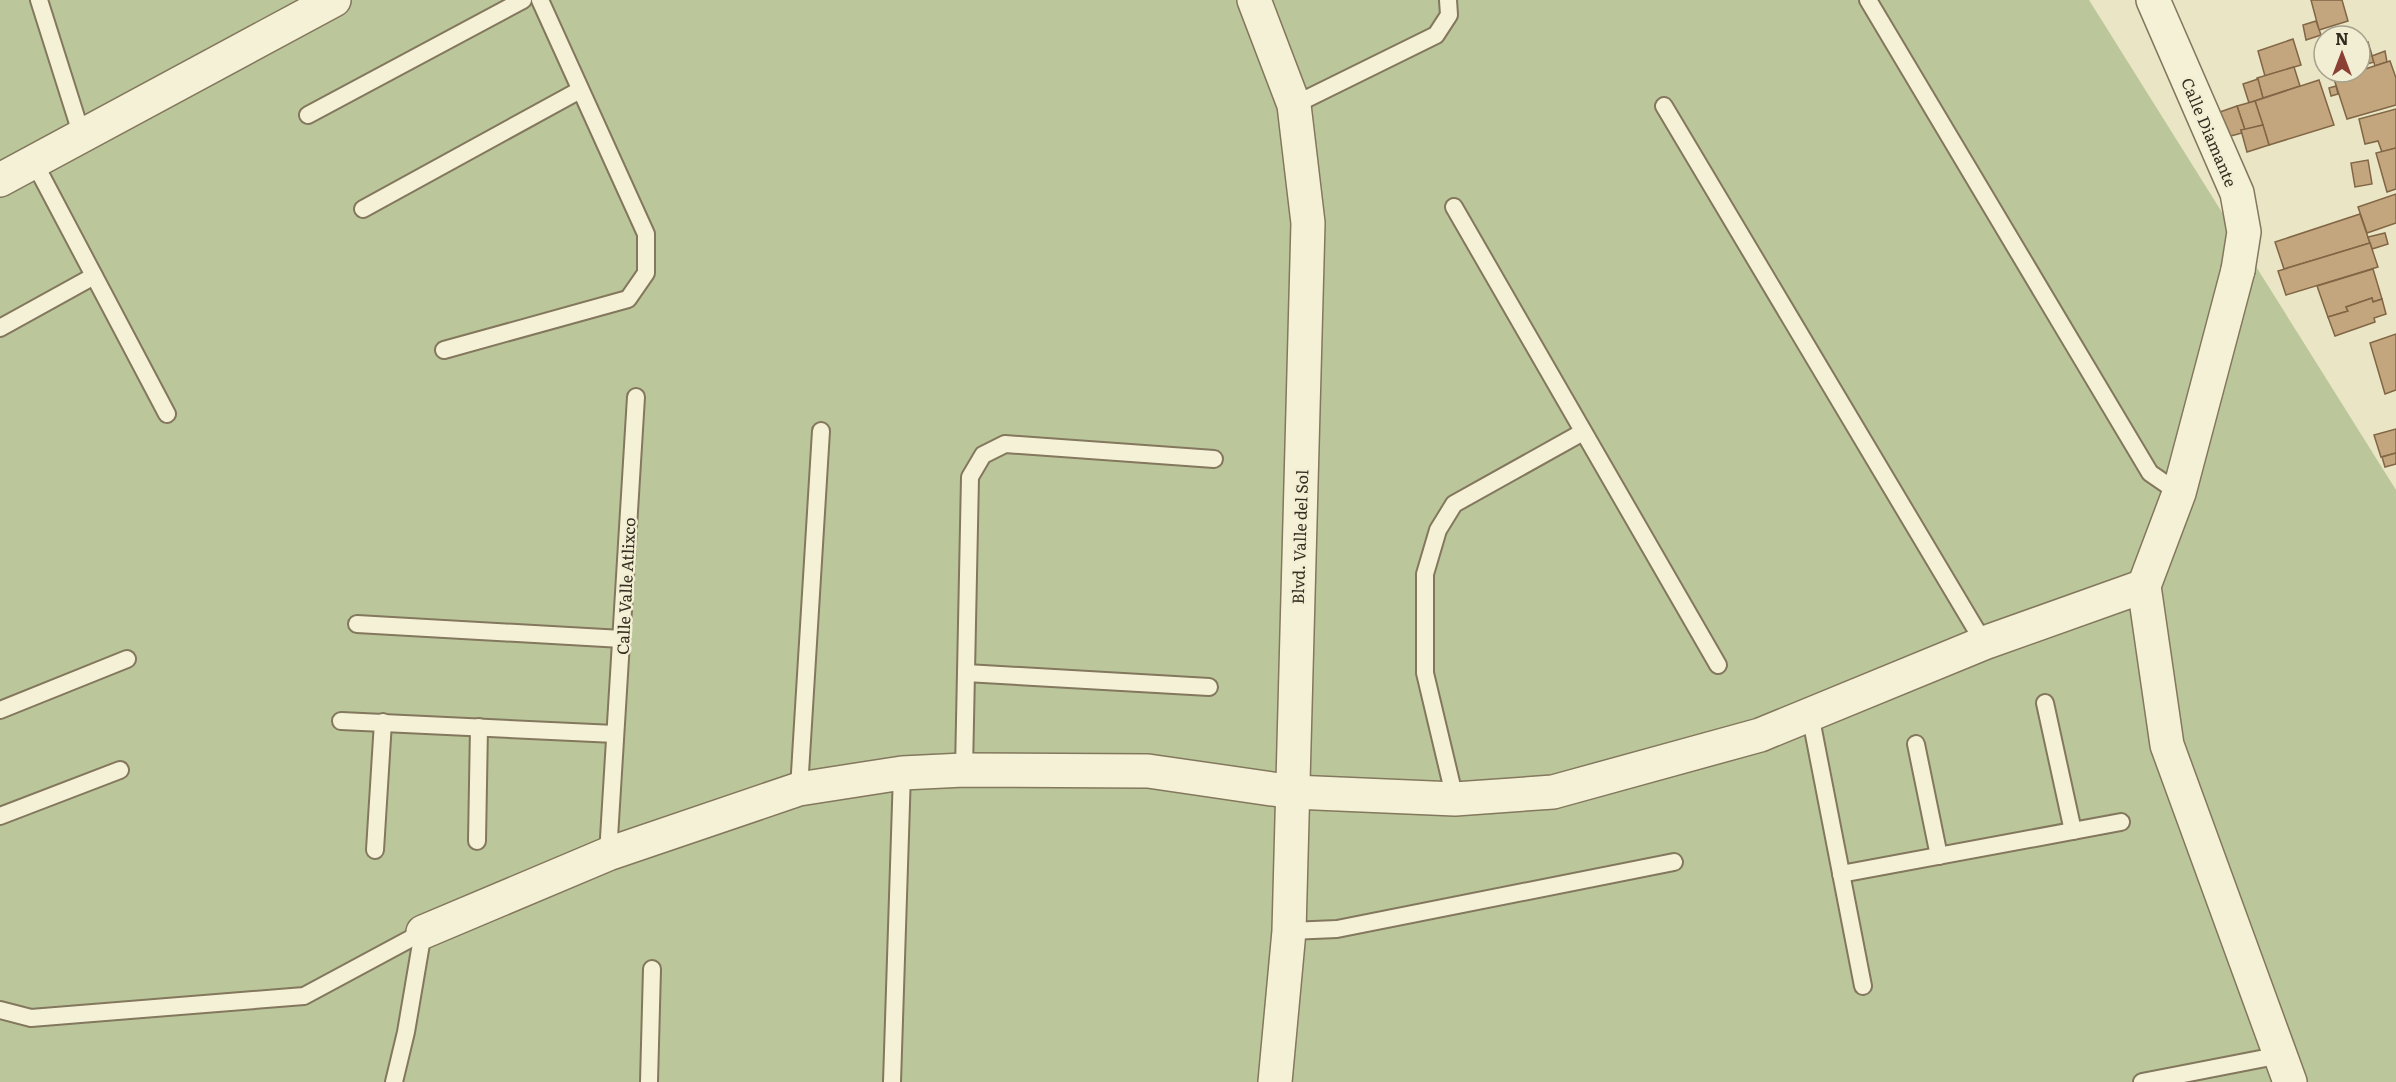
<svg xmlns="http://www.w3.org/2000/svg" width="2396" height="1082" viewBox="0 0 2396 1082" font-family="Literata,serif">
	<rect width="100%" height="100%" fill="#eae5c5"/>
	<polygon fill="#bbc79a" points="0,0 2089,0 2396,490 2396,1082 0,1082"/>
	<g fill="#c4a67e" stroke="#806645" stroke-width="1.5">
		<polygon points="2311,0 2342,0 2348,21 2319,30"/>
		<polygon points="2316,21 2321,35 2306,40 2303,25"/>
		<polygon points="2293,39 2301,65 2265,76 2258,51"/>
		<polygon points="2368,42 2374,62 2360,66 2360,44"/>
		<polygon points="2385,51 2387,62 2375,66 2372,56"/>
		<polygon points="2390,61 2396,78 2396,105 2347,119 2334,79"/>
		<polygon points="2294,67 2300,86 2263,98 2257,78"/>
		<polygon points="2258,79 2263,98 2249,103 2243,84"/>
		<polygon points="2319,80 2334,125 2269,145 2255,101"/>
		<polygon points="2336,86 2338,94 2331,96 2329,88"/>
		<polygon points="2255,101 2263,125 2245,130 2237,106"/>
		<polygon points="2237,106 2245,130 2241,130 2242,133 2223,138 2217,113"/>
		<polygon points="2396,109 2396,148 2382,152 2378,141 2365,144 2359,119"/>
		<polygon points="2263,125 2269,145 2247,152 2241,130"/>
		<polygon points="2396,148 2396,189 2387,192 2376,153"/>
		<polygon points="2368,160 2372,184 2355,187 2351,163"/>
		<polygon points="2396,194 2396,223 2367,233 2358,207"/>
		<polygon points="2360,214 2370,243 2284,269 2275,242"/>
		<polygon points="2385,233 2388,244 2372,249 2368,237"/>
		<polygon points="2370,243 2378,267 2286,295 2278,271"/>
		<polygon points="2373,269 2382,299 2373,302 2372,298 2346,307 2348,311 2328,317 2317,286"/>
		<polygon points="2372,298 2373,302 2382,299 2386,314 2374,318 2375,322 2335,336 2328,317 2348,311 2346,307"/>
		<polygon points="2396,334 2396,390 2385,394 2370,343"/>
		<polygon points="2396,429 2396,453 2381,457 2374,435"/>
		<polygon points="2396,453 2396,464 2385,467 2382,457"/>
	</g>
	<g fill="none" stroke-linecap="round" stroke-linejoin="round">
		<g stroke="#83775d" stroke-width="20">
			<g id="service">
				<polyline points="39,0 82,136"/>
				<polyline points="1868,0 2150,473 2179,493"/>
				<polyline points="1294,105 1436,35 1449,15 1448,0"/>
				<polyline points="1664,106 1984,643"/>
				<polyline points="308,115 523,0"/>
				<polyline points="34,162 167,414"/>
				<polyline points="1454,207 1718,665"/>
				<polyline points="363,209 580,90"/>
				<polyline points="0,328 94,276"/>
				<polyline points="444,350 628,299 646,273 646,234 540,0"/>
				<polyline points="357,624 622,639"/>
				<polyline points="966,673 1209,687"/>
				<polyline points="2045,703 2073,831"/>
				<polyline points="0,710 127,659"/>
				<polyline points="1810,714 1863,986"/>
				<polyline points="341,721 615,734"/>
				<polyline points="1916,744 1939,856"/>
				<polyline points="964,770 970,477 983,455 1005,444 1214,459"/>
				<polyline points="799,789 821,431"/>
				<polyline points="1455,799 1425,673 1425,574 1438,530 1454,504 1583,432"/>
				<polyline points="0,816 120,770"/>
				<polyline points="477,841 479,727"/>
				<polyline points="375,850 383,722"/>
				<polyline points="608,854 636,397"/>
				<polyline points="1841,874 2121,822"/>
				<polyline points="1289,931 1337,929 1674,862"/>
				<polyline points="0,1010 31,1018 304,996 423,932"/>
				<polyline points="394,1082 406,1032 423,932"/>
				<polyline points="649,1082 652,969"/>
				<polyline points="892,1082 902,773"/>
				<polyline points="2142,1082 2281,1055"/>
			</g>
		</g>
		<g stroke="#83775d" stroke-width="36">
			<polyline id="minor" points="2153,0 2237,193 2244,232 2238,270"/>
		</g>
		<g stroke="#83775d" stroke-width="36">
			<g id="tertiary">
				<polyline points="1254,0 1294,105 1308,223 1289,931 1275,1082"/>
				<polyline points="0,180 334,0"/>
				<polyline points="2238,270 2179,493 2144,586 2167,745 2290,1082"/>
				<polyline points="423,932 608,854 799,789 902,773 964,770 1148,771 1293,792 1455,799 1553,792 1760,735 1984,643 2144,586"/>
			</g>
		</g>
		<use href="#service" stroke="#f5f1d7" stroke-width="16"/>
		<use href="#minor" stroke="#f5f1d7" stroke-width="33"/>
		<use href="#tertiary" stroke="#f5f1d7" stroke-width="33"/>
	</g>
	<g text-anchor="middle" dominant-baseline="central" stroke-width="5" stroke-linejoin="round" paint-order="stroke">
		<g font-size="16" fill="#342d1f" stroke="#f2eed4">
			<text transform="translate(2210 132) rotate(67)">Calle Diamante</text>
			<text transform="translate(1299 537) rotate(-88)">Blvd. Valle del Sol</text>
			<text transform="translate(625 586) rotate(-87)">Calle Valle Atlixco</text>
		</g>
	</g>
	<g transform="translate(2342 54)"><circle r="28" fill="#f2eed4" stroke="#a6a18c" stroke-width="1.5"/>
	<path d="M0-4.5L10 22L0 15L-10 22Z" fill="#8c4033"/>
	<text y="-9" font-size="16" font-weight="bold" text-anchor="middle" fill="#342d1f">N</text>
	</g>
</svg>
